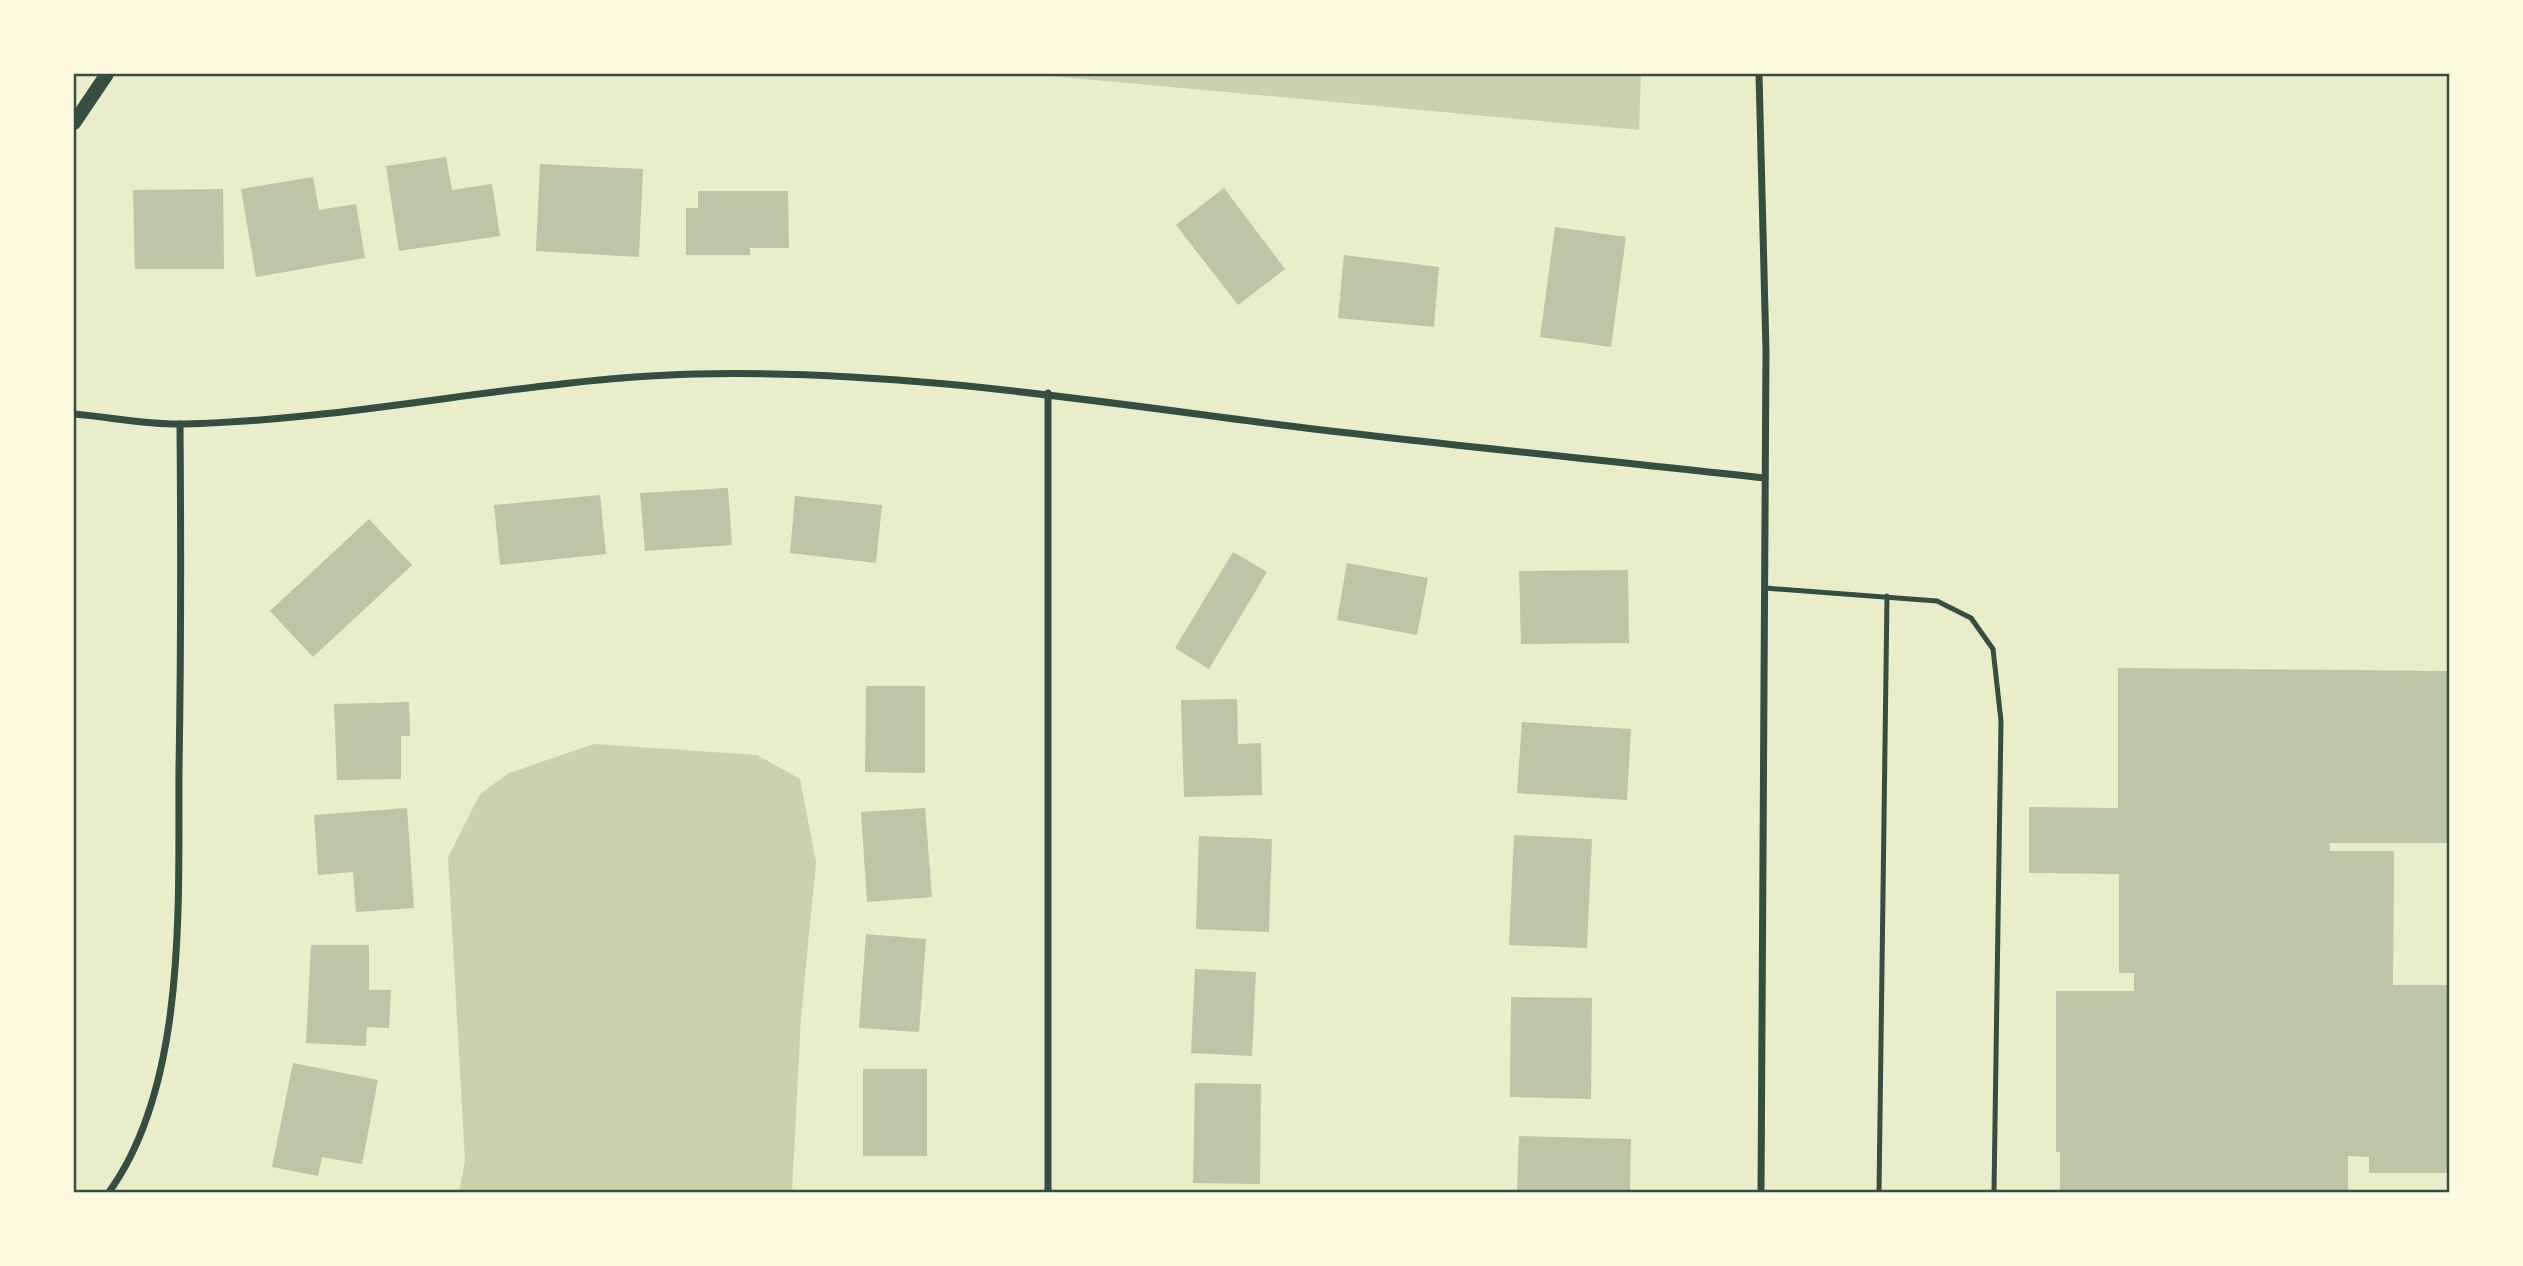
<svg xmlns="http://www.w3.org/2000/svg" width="2523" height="1266" viewBox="0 0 2523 1266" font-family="'Nunito Sans',sans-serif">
	<rect width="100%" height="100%" fill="#e9edc9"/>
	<g fill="#cad2ad">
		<polygon points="1029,74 1641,74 1639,130"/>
		<polygon points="594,744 757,755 800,779 816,862 801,1017 792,1192 459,1192 465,1161 448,857 480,794 509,773"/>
	</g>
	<g fill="#bcc5a7">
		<polygon points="446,157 452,190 492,184 500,236 399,251 386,166"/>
		<polygon points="540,164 643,169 639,257 536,251"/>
		<polygon points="313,177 319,210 356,204 365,258 256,277 241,189"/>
		<polygon points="1224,188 1285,269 1238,305 1176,225"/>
		<polygon points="223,189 224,269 135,269 133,190"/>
		<polygon points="698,191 788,191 789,248 750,248 750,255 686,255 686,208 698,208"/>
		<polygon points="1555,227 1626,237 1611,347 1540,337"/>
		<polygon points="1344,255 1439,267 1434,327 1338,318"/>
		<polygon points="728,488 732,545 645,551 640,493"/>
		<polygon points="600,495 606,554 500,565 494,505"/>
		<polygon points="795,496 882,505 876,563 790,553"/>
		<polygon points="369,519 412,565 313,657 270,611"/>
		<polygon points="1233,552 1267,572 1209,669 1175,648"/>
		<polygon points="1347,563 1428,578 1417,635 1337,620"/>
		<polygon points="1628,570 1629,643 1521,644 1519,571"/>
		<polygon points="2118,668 2450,671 2450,843 2330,843 2330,851 2394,851 2393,985 2450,985 2450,1173 2369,1173 2369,1157 2348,1156 2348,1192 2060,1192 2060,1152 2056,1152 2056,991 2134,991 2134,973 2119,973 2119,874 2029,873 2029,807 2118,808"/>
		<polygon points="866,686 925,686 925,773 865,772"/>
		<polygon points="1237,699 1238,744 1261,743 1262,795 1184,797 1181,700"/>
		<polygon points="409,702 410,736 401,736 401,779 337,780 334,704"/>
		<polygon points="1522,722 1631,729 1627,800 1517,793"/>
		<polygon points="407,808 414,908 356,912 353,872 318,875 314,815"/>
		<polygon points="925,808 932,897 867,902 861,812"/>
		<polygon points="1514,835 1592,839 1587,948 1509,945"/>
		<polygon points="1199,836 1272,839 1269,932 1196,929"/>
		<polygon points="866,934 926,939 919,1032 859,1028"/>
		<polygon points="311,945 369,945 369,990 391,990 389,1028 367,1027 366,1046 306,1043"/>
		<polygon points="1195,969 1256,972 1252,1056 1191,1053"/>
		<polygon points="1511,997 1592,998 1591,1099 1510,1097"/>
		<polygon points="293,1063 378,1080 362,1164 322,1157 318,1176 272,1167"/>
		<rect x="863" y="1069" width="64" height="87"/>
		<polygon points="1195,1083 1261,1084 1260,1184 1193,1183"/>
		<polygon points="1519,1136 1631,1139 1630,1192 1517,1192"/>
	</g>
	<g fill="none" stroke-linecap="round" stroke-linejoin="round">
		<g stroke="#344e41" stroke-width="5">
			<polyline points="1765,588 1937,601 1971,618 1993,649 2001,721 1994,1192"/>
			<polyline points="1879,1192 1887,596"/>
		</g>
		<g stroke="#344e41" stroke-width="7">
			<polyline points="1759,74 1766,351 1761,1192"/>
			<path d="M74,414C110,417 148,425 184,424C355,420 523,379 694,374C892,369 1086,400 1281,425C1442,445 1604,460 1765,478"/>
			<path d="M109,1192C188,1083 178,899 179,769C181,654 181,539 180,424"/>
			<polyline points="1048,1192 1048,393"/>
		</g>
		<polyline stroke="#344e41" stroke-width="14" points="74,123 107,74"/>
	</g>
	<rect width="2523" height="1266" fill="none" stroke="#fefae0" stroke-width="150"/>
	<rect x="75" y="75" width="2373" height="1116" fill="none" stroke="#344e41" stroke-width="2.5"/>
</svg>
